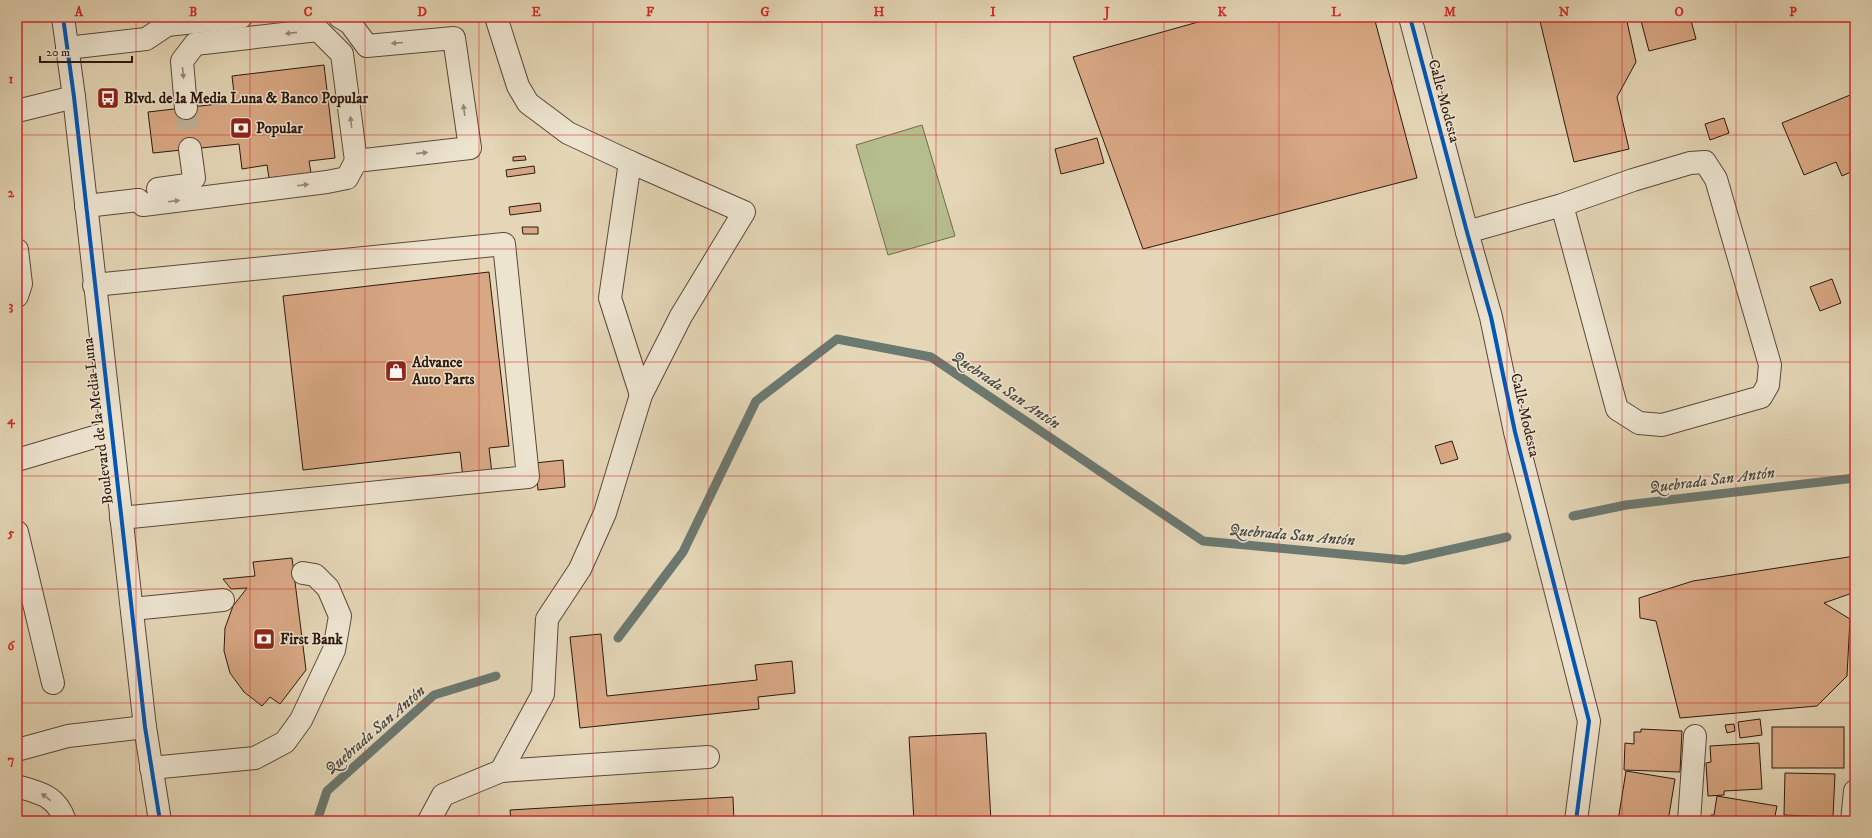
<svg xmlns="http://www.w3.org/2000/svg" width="1872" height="838" viewBox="0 0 1872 838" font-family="'IM FELL DW Pica',serif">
	<rect width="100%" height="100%" fill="#e4d6b6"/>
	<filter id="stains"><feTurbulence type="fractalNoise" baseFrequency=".005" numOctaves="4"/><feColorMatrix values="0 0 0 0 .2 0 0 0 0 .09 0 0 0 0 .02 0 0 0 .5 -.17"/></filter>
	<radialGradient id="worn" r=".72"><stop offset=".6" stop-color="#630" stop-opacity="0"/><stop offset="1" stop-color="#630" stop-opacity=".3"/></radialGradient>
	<polygon fill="#b5bd8d" stroke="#716b4e" points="922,125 955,236 888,255 856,145"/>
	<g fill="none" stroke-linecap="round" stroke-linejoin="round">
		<g stroke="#6b7971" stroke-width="9">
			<polyline points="1573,516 1626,505 1855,478"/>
			<polyline points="618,638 683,552 756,401 837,339 931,357 1203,541 1404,560 1507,537"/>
			<polyline points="317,821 327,791 434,695 496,676"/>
		</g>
	</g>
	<g fill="#d8a884" stroke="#2d190f">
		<polygon points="1216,17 1374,17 1417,178 1143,249 1073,57"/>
		<polygon points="1539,17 1626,17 1636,62 1617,97 1629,149 1574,162"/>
		<polygon points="1640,17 1690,17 1696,39 1649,51"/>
		<polygon points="1818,17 1829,17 1820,21"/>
		<polygon points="324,65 335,158 309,161 311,173 269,178 267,165 242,169 239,144 153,153 148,112 235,102 232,76"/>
		<polygon points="1855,93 1855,170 1842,176 1836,162 1804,175 1782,123"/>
		<polygon points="1724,118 1729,133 1710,140 1705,124"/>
		<polygon points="1097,138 1104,163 1061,174 1055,149"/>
		<polygon points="525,156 526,160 513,161 513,157"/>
		<polygon points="534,166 535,173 507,177 506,170"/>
		<polygon points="540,203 541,211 510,215 509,207"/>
		<polygon points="522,227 538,227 538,234 523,234"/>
		<polygon points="489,272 509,446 489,448 492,474 463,478 460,452 303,470 283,296"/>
		<polygon points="1832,279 1841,303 1820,311 1810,287"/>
		<polygon points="1452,441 1458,459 1441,464 1435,446"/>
		<polygon points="563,460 565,487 538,490 535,463"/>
		<polygon points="1855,556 1855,592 1824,603 1850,619 1847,676 1817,706 1680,718 1656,621 1640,618 1639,598 1693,581"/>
		<polygon points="292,558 306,670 280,704 270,697 262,706 244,692 230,673 224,651 225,628 233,606 247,588 231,589 223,579 255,576 253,562"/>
		<polygon points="601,634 607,696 757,680 755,665 792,661 795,693 758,697 759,709 580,728 570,637"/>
		<polygon points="1760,719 1762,735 1740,738 1738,722"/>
		<polygon points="1734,724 1735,731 1727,733 1725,725"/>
		<rect x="1772" y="727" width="72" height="41"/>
		<polygon points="1641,729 1682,731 1680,772 1624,770 1625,743 1634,744 1634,732 1641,732"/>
		<polygon points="986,733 991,821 914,821 909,737"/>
		<polygon points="1759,743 1762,789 1724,791 1724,795 1708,796 1706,763 1711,762 1710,746"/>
		<polygon points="1626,771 1675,779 1668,821 1618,821"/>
		<polygon points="1785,773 1835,774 1833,817 1784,815"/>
		<polygon points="1717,796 1777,806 1774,821 1710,821 1711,815 1714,815"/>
		<polygon points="733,797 734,821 511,821 510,810"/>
	</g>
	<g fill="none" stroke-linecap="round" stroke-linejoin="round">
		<polyline stroke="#bfb095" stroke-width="22" stroke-dasharray="22 11" stroke-linecap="butt" points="186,108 190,149"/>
		<g stroke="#5b4839" stroke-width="24">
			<g id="minor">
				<polyline points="63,17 74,97 145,727 160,821"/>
				<polyline points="1410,17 1467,232 1491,317 1515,432 1589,721 1576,821"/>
				<polyline points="67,48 146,39 167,25 241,17"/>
				<polyline points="186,108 182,61 195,44 318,30 342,54 356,161"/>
				<polyline points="17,111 74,97"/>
				<polyline points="630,162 610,298 641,395"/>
				<polyline points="158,189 187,185 194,178 190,149"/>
				<polyline points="138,200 143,205 327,182 347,178 356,161 470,148 454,38 367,46 350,23 340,17"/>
				<polyline points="86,206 138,200"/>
				<polyline points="1467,232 1562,205 1617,409 1639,423 1662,425 1761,397 1768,385 1770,365 1716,179 1705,162 1690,163 1633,180 1562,205"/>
				<polyline points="17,250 21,284 17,296"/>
				<polyline points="94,285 504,244 528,477 121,518"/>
				<polyline points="17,460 111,432"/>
				<polyline points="17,532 53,683"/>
				<polyline points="132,609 223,600"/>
				<polyline points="17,750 68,736 145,727"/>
				<polyline points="151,768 255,758 285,742 301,720 334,650 340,616 328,588 315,575 303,573"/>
				<polyline points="501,771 708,757"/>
				<path d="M17,788L20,787C42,793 57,797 65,821"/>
				<polyline points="429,821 443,795 501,771 543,694 547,619 580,569 605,513 641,395 681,316 744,212 630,162 568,133 528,103 518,86 496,17"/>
				<polyline points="1689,821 1695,736"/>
				<polyline points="1852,821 1855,791"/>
			</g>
		</g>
		<use href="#minor" stroke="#ede4d0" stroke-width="22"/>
		<g stroke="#ede4d0" stroke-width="6">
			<g id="cycleway">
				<polyline points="63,17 74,97 145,727 160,821"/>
				<polyline points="1410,17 1467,232 1491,317 1515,432 1589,721 1576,821"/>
			</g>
		</g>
		<use href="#cycleway" stroke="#0057b8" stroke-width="4"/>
	</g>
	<defs><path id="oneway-solid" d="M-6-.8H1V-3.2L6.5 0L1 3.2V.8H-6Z"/></defs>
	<g fill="#978979">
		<use href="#oneway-solid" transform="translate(291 33) rotate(174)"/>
		<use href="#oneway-solid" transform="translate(397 43) rotate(175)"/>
		<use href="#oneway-solid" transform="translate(183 73) rotate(85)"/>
		<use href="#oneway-solid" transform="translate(464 110) rotate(-98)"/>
		<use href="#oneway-solid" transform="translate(351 122) rotate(-97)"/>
		<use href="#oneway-solid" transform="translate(422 153) rotate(-6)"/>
		<use href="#oneway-solid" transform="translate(303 185) rotate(-7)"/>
		<use href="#oneway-solid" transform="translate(174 201) rotate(-7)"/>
		<use href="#oneway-solid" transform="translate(46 797) rotate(-143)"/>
	</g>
	<path fill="none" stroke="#d62828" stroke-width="1" stroke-opacity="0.55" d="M136,17V821M250,17V821M365,17V821M479,17V821M593,17V821M708,17V821M822,17V821M936,17V821M1050,17V821M1164,17V821M1279,17V821M1393,17V821M1507,17V821M1622,17V821M1736,17V821M17,135H1855M17,249H1855M17,362H1855M17,476H1855M17,589H1855M17,703H1855"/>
	<defs>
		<g id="bus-square" transform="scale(1.15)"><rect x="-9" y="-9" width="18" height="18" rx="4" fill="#8f2418" stroke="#ede4d0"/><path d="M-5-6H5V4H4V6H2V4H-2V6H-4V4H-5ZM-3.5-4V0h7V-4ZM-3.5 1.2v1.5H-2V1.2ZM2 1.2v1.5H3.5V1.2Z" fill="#fff"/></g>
		<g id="bank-square" transform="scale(1.15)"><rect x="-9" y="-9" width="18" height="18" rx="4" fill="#8f2418" stroke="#ede4d0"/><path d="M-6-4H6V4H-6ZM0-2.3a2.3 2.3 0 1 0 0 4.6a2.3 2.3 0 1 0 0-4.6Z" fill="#fff"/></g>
		<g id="shop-square" transform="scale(1.15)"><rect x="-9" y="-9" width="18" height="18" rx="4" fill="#8f2418" stroke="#ede4d0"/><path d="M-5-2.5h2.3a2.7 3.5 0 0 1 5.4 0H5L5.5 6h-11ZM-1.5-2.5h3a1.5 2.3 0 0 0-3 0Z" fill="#fff"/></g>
	</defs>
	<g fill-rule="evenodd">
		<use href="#bus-square" x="108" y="98"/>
		<use href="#bank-square" x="241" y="128"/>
		<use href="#shop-square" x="396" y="371"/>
		<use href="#bank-square" x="264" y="639"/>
	</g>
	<g text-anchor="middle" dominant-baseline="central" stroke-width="3" stroke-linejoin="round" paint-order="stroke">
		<g font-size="15" font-weight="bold" fill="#2d190f" stroke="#ede4d0" text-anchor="start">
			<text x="124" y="98">Blvd. de la Media Luna &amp; Banco Popular</text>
			<text x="256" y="128">Popular</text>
			<text x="412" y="362">Advance<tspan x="412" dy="17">Auto Parts</tspan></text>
			<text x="280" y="639">First Bank</text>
		</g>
		<g font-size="15" fill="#2d190f" stroke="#ede4d0">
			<text transform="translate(1444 101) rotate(75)">Calle Modesta</text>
			<text transform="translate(1525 415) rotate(77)">Calle Modesta</text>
			<text transform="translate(98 421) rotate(-97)">Boulevard de la Media Luna</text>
		</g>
		<g font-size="16" font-style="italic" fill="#4c4940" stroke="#ede4d0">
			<text transform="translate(1006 390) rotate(34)">Quebrada San Antón</text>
			<text transform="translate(1712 480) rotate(-7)">Quebrada San Antón</text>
			<text transform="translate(1292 535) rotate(5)">Quebrada San Antón</text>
			<text transform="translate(375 730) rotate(-41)">Quebrada San Antón</text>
		</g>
	</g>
	<rect width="1872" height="838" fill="none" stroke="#e4d6b6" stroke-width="44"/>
	<path d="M40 56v6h92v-6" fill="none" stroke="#2d190f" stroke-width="2"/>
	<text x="46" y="56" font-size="12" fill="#2d190f" stroke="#ede4d0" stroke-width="3" paint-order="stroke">20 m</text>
	<rect x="22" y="22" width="1828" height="794" fill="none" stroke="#d62828" stroke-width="1.5"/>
	<g font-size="13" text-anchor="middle" font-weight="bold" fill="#d62828">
		<text x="79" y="16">A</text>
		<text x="193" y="16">B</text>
		<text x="308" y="16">C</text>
		<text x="422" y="16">D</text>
		<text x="536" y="16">E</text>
		<text x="650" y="16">F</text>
		<text x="765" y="16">G</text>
		<text x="879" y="16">H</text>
		<text x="993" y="16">I</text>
		<text x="1107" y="16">J</text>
		<text x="1222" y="16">K</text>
		<text x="1336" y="16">L</text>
		<text x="1450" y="16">M</text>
		<text x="1564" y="16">N</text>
		<text x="1679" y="16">O</text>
		<text x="1793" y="16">P</text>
		<text x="11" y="83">1</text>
		<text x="11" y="197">2</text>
		<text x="11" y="310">3</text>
		<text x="11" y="424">4</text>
		<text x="11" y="537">5</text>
		<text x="11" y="650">6</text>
		<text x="11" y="764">7</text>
	</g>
	<rect width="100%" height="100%" filter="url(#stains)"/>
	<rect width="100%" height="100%" fill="url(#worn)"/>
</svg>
